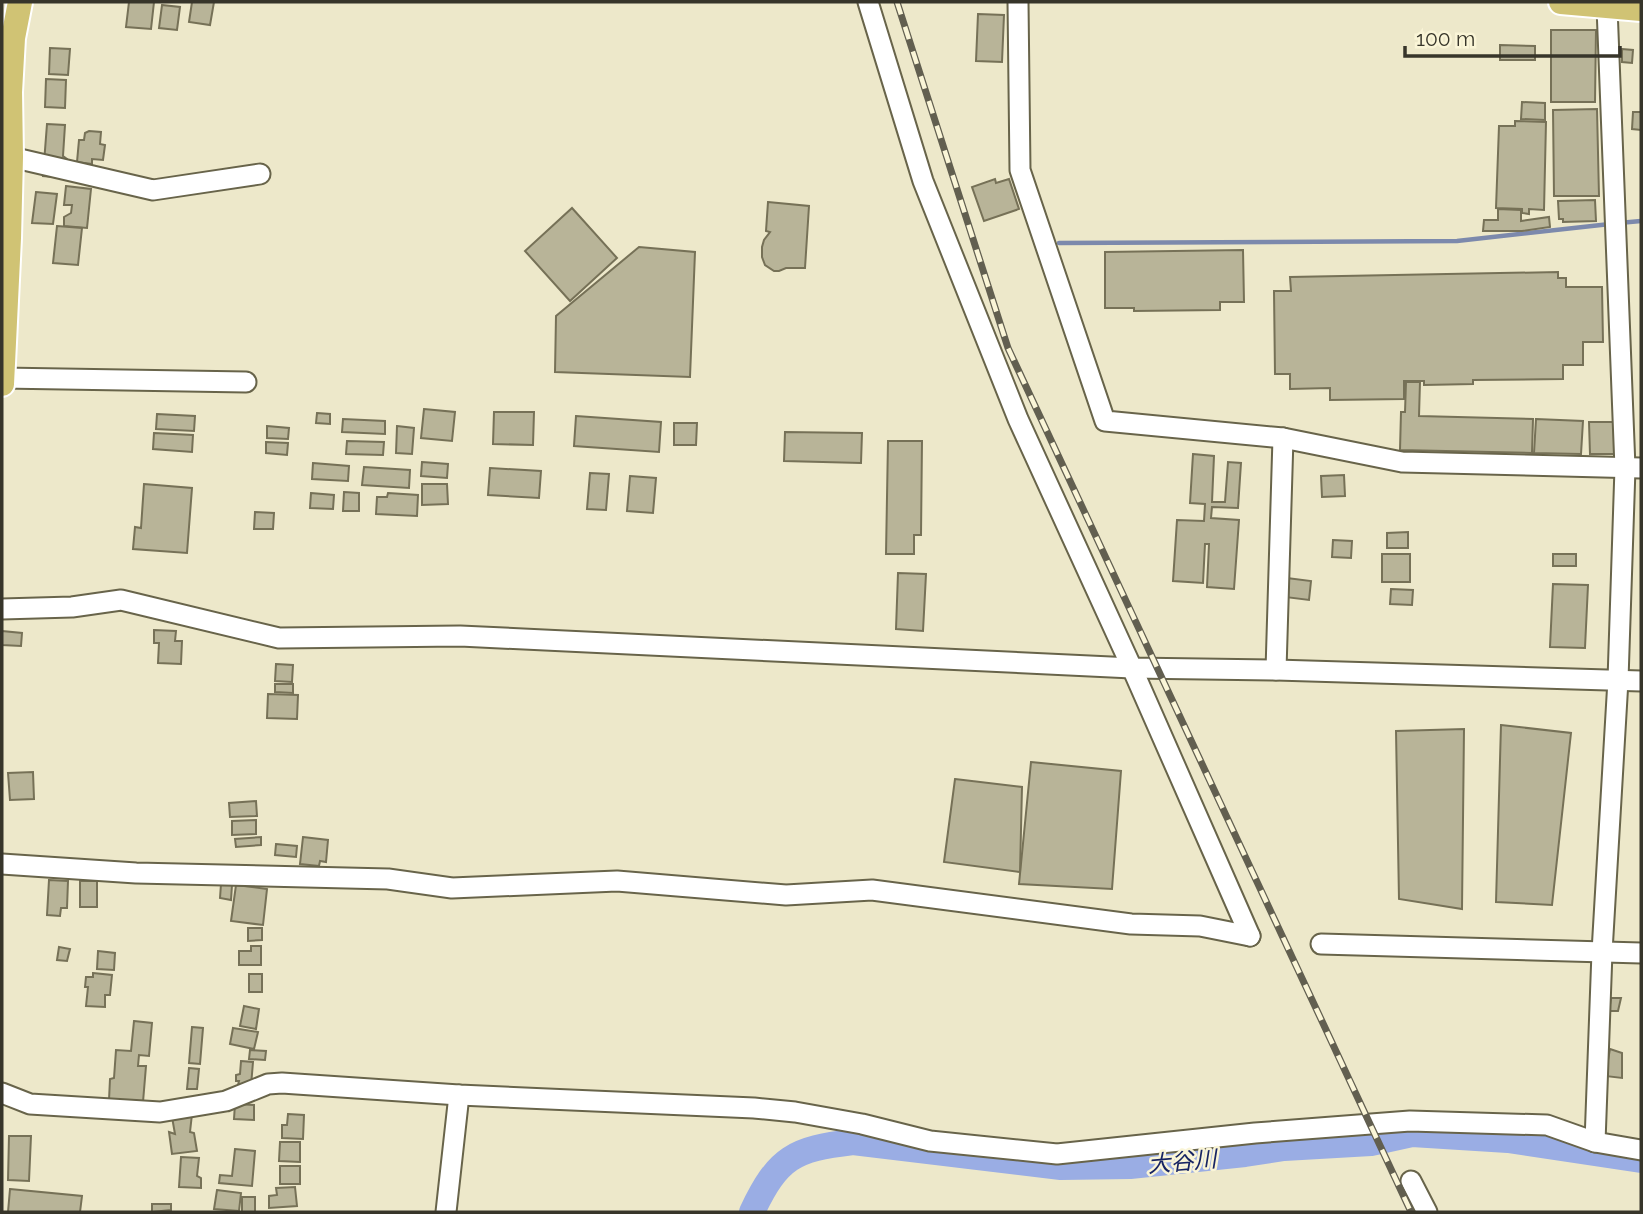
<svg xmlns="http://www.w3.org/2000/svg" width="1643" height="1214" viewBox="0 0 1643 1214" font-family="Raleway,'Noto Sans JP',sans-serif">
	<rect width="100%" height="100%" fill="#ede8ca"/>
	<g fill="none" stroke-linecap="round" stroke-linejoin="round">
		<g stroke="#7c89ac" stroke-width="4.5">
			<polyline points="1619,223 1641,221"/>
			<polyline points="1059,243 1457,241 1610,224"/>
		</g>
		<path stroke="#9aade4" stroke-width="26" d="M752,1212C778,1157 794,1149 853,1142L1061,1167L1130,1166L1245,1154L1284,1148L1371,1143L1412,1134L1508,1140L1641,1160"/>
	</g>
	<g fill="#b8b498" stroke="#767157" stroke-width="2">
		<polygon points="129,2 154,2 151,29 126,27"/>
		<polygon points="192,2 214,2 210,25 189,22"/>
		<polygon points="162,5 180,7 177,30 159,28"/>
		<polygon points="978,14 1004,15 1002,62 976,61"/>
		<polygon points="1551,30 1596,30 1595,102 1551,102"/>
		<polygon points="1500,45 1535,46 1535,60 1500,60"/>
		<polygon points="50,48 70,49 68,75 49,74"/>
		<polygon points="1622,49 1633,50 1632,63 1622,62"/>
		<polygon points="46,79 66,80 65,108 45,107"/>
		<polygon points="1522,102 1545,103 1545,120 1521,119"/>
		<polygon points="1597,109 1599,196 1554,196 1553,110"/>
		<polygon points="1633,112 1641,112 1641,130 1632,129"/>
		<polygon points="1515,121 1546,122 1544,210 1529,209 1529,214 1522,213 1522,209 1496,208 1499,126 1515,126"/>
		<polygon points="47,124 65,125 63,156 67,159 66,178 43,176"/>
		<polygon points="89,131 101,132 100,144 105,145 103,160 92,159 92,164 77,162 79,140 84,140 85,133"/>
		<polygon points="995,179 996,183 1009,179 1019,209 984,221 972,187"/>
		<polygon points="66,186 91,189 87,228 64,226 64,217 71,213 72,205 64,205"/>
		<polygon points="36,192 57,194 53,224 32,223"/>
		<polygon points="1595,200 1596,221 1563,222 1563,219 1559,219 1558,201"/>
		<polygon points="768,202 809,206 805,268 786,268 779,271 774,271 765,265 762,257 762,247 764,240 770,232 766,231"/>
		<polygon points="572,208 617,258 570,301 525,251"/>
		<polygon points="1498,209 1521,210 1521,221 1549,217 1550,227 1522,231 1483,231 1484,220 1498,220"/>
		<polygon points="57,226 82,228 78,265 53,263"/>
		<polygon points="639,247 695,252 690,377 555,372 556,316"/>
		<polygon points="1243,250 1244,302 1220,302 1220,310 1134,311 1134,308 1105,308 1105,252"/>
		<polygon points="1558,272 1558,278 1566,278 1566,287 1602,287 1603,342 1583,342 1583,365 1563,365 1563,379 1473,380 1473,384 1424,385 1424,381 1404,381 1404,399 1330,400 1330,388 1290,389 1290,374 1275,374 1274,291 1291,291 1290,277"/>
		<polygon points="1406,382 1420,382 1419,416 1533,419 1532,453 1400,450 1401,412 1405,412"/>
		<polygon points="424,409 455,412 452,441 421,438"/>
		<polygon points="494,412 534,412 533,445 493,444"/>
		<polygon points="317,413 330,414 330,424 316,423"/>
		<polygon points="157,414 195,416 194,431 156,429"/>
		<polygon points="576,416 661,422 659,452 574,446"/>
		<polygon points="343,419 385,421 385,434 342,432"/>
		<polygon points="1536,419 1583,421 1581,454 1534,453"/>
		<polygon points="1589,422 1614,422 1615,454 1590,454"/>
		<polygon points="674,423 697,423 696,445 674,445"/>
		<polygon points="267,426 289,428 288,439 267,438"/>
		<polygon points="397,426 414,428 412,454 396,453"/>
		<polygon points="785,432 862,433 861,463 784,461"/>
		<polygon points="154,433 193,435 192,452 153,449"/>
		<polygon points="347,441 384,442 383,455 346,454"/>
		<polygon points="888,441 922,441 921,535 914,535 914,554 886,554"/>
		<polygon points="266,442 288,443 287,455 266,453"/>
		<polygon points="1193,454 1214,456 1212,502 1225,502 1228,462 1241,463 1238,508 1212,507 1211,518 1239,520 1234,589 1207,587 1209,544 1205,544 1203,583 1173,581 1177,520 1204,521 1205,504 1190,503"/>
		<polygon points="422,462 448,464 447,478 421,476"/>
		<polygon points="313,463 349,466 348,481 312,479"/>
		<polygon points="364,467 410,470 409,488 362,485"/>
		<polygon points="490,468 541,471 539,498 488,495"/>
		<polygon points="590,473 609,474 606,510 587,509"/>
		<polygon points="1344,475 1345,496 1322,497 1321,476"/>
		<polygon points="630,476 656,478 653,513 627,511"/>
		<polygon points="144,484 192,488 187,553 133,549 135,527 141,528"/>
		<polygon points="422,484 447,484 448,504 422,505"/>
		<polygon points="344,492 359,493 359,511 343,511"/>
		<polygon points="311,493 334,495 333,509 310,508"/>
		<polygon points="388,493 418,495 417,516 376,514 377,497 387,497"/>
		<polygon points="255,512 274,513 273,529 254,529"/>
		<polygon points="1408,532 1408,548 1387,548 1387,533"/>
		<polygon points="1333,540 1352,541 1351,558 1332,557"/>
		<rect x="1382" y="554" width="28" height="28"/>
		<rect x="1553" y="554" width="23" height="12"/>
		<polygon points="898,573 926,574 923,631 896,629"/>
		<polygon points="1287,578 1311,581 1309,600 1285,597"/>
		<polygon points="1553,584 1588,585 1585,648 1550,647"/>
		<polygon points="1391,589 1413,590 1412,605 1390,604"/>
		<polygon points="154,630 176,631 175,641 182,641 181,664 158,663 159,643 154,643"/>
		<polygon points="2,631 22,633 21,646 2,645"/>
		<polygon points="276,664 293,665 292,682 275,681"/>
		<polygon points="275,684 293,684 293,693 275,692"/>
		<polygon points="268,694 298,695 297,719 267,718"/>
		<polygon points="1501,725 1571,733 1552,905 1496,902"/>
		<polygon points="1464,729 1462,909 1399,899 1396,731"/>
		<polygon points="1031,762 1121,771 1112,889 1019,884"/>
		<polygon points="33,772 34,799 10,800 8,773"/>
		<polygon points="955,779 1022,787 1020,872 944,862"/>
		<polygon points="256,801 257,816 230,817 229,803"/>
		<polygon points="256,820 256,834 232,835 232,821"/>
		<polygon points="261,837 261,845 236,847 235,839"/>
		<polygon points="303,837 328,840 326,862 320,861 319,866 300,864"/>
		<polygon points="276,844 297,846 296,857 275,855"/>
		<polygon points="49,880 68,881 67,908 61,908 60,916 47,915"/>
		<rect x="80" y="881" width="17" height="26"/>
		<polygon points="221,884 232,885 231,900 220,898"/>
		<polygon points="236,885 267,889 263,925 231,921"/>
		<polygon points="248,928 262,928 262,940 248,941"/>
		<polygon points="251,946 261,946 261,965 239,965 239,951 251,951"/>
		<polygon points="59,947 70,949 67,961 57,960"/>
		<polygon points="98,951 115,953 114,970 97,969"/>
		<polygon points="93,973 112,975 110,995 105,995 105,1007 86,1006 88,987 85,987 86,977 93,977"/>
		<rect x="249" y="974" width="13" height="18"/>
		<polygon points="1611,998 1621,998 1618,1011 1609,1011"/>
		<polygon points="244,1006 259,1009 256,1029 240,1026"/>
		<polygon points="134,1021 152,1023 149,1056 139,1055 138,1066 146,1066 143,1102 109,1100 110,1079 114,1078 116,1050 131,1051"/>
		<polygon points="192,1027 203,1028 200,1064 189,1063"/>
		<polygon points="233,1028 258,1032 254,1049 230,1044"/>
		<polygon points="1610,1049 1622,1053 1622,1078 1605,1076"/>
		<polygon points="250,1050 266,1051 265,1060 249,1059"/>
		<polygon points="241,1061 253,1062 251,1086 238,1085 239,1081 236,1081 236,1075 240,1074"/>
		<polygon points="189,1068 199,1069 197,1089 187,1089"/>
		<polygon points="235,1104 254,1105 254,1120 234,1119"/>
		<polygon points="192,1114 190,1132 194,1133 197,1151 172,1154 169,1132 175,1134 172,1117"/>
		<polygon points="288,1114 304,1115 303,1139 282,1138 282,1125 287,1125"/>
		<polygon points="9,1136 31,1136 29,1181 8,1180"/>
		<polygon points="280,1142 300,1142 300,1162 279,1161"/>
		<polygon points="235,1149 255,1151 252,1186 219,1183 220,1175 232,1176"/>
		<polygon points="181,1157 199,1158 197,1176 201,1178 201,1188 179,1187"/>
		<rect x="280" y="1166" width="20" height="18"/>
		<polygon points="295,1187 297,1206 269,1208 269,1196 277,1195 276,1188"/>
		<polygon points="10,1189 82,1196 80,1212 8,1212"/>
		<polygon points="217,1190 241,1193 239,1211 214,1209"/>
		<rect x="242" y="1197" width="13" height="15"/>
		<polygon points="152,1204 171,1204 171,1210 152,1212"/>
	</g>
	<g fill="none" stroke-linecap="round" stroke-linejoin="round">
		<g stroke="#68644a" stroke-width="23">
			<g id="minor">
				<polyline points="868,2 923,181 1018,419 1132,668 1250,936"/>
				<polyline points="1018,2 1020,170 1105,421 1283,438 1402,462 1641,468"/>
				<polyline points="11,157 153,190 260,174"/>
				<polyline points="2,378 246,382"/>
				<polyline points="2,609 72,607 121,600 279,638 460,636 1132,668 1276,670 1641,681"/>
				<polyline points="1276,670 1283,438"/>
				<polyline points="2,864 136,873 388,879 452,888 617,881 786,895 872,890 1131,924 1200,926 1250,936"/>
				<polyline points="1321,944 1641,953"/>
				<polyline points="2,1093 30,1104 160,1112 226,1101 268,1084 282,1083 459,1095 754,1108 795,1112 862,1124 930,1141 1057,1154 1255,1133 1410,1121 1547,1125 1595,1142 1641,1150"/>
				<polyline points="1595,1142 1602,952 1618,680 1625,468 1607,7"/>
				<polyline points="1411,1181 1427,1212"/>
				<polyline points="446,1212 459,1095"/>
			</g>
		</g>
		<g stroke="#fff" stroke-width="28">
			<g id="major">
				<polyline points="1561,2 1641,9"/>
				<polyline points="2,384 9,238 11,157 10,92 13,38 20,2"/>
			</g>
		</g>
		<use href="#minor" stroke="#fff" stroke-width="19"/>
		<use href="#major" stroke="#d0c374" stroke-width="24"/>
		<g stroke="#625f50" stroke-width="7">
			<polyline id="rail" points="897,2 1008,348 1411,1212"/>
		</g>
		<use href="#rail" stroke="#faf5d7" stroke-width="4.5" stroke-dasharray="13" stroke-linecap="butt"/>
	</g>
	<g text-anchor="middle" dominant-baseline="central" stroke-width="5" stroke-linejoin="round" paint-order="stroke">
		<g font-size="23" font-style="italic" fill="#172463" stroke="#faf5d7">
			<text transform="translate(1182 1161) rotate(-5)">大谷川</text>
		</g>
	</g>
	<rect width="1643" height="1214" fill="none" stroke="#37352a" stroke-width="7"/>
	<path d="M1405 46v10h215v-10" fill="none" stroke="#37352a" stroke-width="3.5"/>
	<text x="1416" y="46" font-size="21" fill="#37352a" stroke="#faf5d7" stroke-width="5" paint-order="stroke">100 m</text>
</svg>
